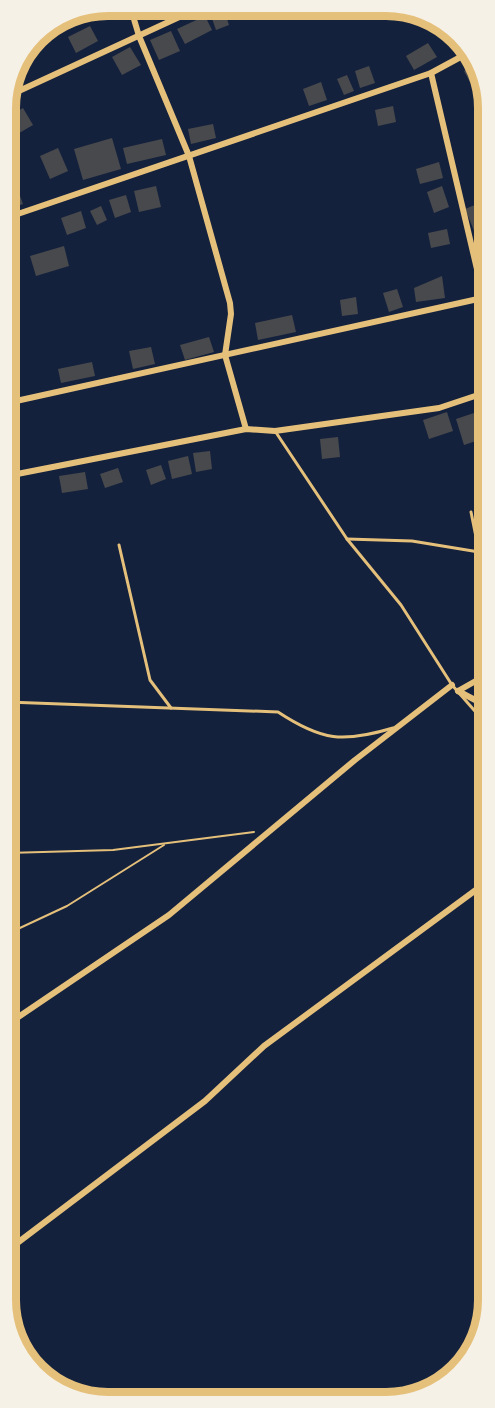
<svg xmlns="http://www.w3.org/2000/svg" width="495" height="1408" viewBox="0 0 495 1408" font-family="'Alegreya Sans',sans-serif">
	<rect width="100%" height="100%" fill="#14213d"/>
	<g fill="#48494c">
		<polygon points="217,7 223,7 229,25 216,30 209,10"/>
		<polygon points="238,7 266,7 242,17"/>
		<polygon points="205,16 212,30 185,44 177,29"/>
		<polygon points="90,26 98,41 76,53 68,37"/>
		<polygon points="171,31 180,51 159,60 150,40"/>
		<polygon points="428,43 437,57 414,70 406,56"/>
		<polygon points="130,47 141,65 122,75 112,57"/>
		<polygon points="474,65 482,80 472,86 464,71"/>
		<polygon points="369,66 375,83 360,88 355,71"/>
		<polygon points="347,75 354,91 344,95 337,79"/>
		<polygon points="321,82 327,100 309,106 303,89"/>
		<polygon points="393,106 396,122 378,126 375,110"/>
		<polygon points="23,108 33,125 14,136 6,117"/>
		<polygon points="213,124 216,138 191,144 188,129"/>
		<polygon points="112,138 121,169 83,180 74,149"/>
		<polygon points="162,139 166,155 127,164 123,148"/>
		<polygon points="58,148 68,171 50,179 40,156"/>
		<polygon points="439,162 443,178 420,184 416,169"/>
		<polygon points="16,185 23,204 6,210 6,189"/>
		<polygon points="156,186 161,207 139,212 134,191"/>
		<polygon points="442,186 449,207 434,213 427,192"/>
		<polygon points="126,195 131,212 115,218 109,200"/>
		<polygon points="487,200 487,228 475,233 465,209"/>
		<polygon points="101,206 107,220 97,225 90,211"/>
		<polygon points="81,211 86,228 67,235 61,218"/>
		<polygon points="447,229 450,244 431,248 428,233"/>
		<polygon points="64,246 69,266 36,276 30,256"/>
		<polygon points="442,276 445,298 416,302 414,288"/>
		<polygon points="397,289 403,307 389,312 383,293"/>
		<polygon points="356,297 358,314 342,316 340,300"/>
		<polygon points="292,315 296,332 258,340 255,323"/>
		<polygon points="209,337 214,352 185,360 180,345"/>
		<polygon points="151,347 155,364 133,369 129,351"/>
		<polygon points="92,362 95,376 61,383 58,369"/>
		<polygon points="447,412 453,431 429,439 423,420"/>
		<polygon points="477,412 485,438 464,445 456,419"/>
		<polygon points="338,437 340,457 322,459 320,439"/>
		<polygon points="210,451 212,469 196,472 193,453"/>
		<polygon points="188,456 192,474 172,479 168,461"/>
		<polygon points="161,465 166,479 151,485 146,470"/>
		<polygon points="118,468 123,482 105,488 100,474"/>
		<polygon points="85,472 88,489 62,493 59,476"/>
	</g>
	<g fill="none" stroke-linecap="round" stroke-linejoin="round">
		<g stroke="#e5c07b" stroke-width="2">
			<polyline points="7,853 113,850 254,832"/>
			<polyline points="7,934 67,906 164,845"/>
		</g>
		<g stroke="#e5c07b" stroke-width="3">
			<polyline points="275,431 347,539 401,605 452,685 488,726"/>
			<polyline points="471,512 479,552 488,562"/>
			<polyline points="347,539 412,541 479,552"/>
			<polyline points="119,545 150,680 171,708"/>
			<polyline points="488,641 488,647"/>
			<path d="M7,702L278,712C322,741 343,743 393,728"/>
		</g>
		<g stroke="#e5c07b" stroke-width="6">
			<polyline points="130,6 139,36 189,156 230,303 231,314 225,355 246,429"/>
			<polyline points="431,73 484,299"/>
			<polyline points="8,96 201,7"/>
			<polyline points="6,218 431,73 468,53"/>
			<polyline points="7,403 487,297"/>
			<polyline points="7,476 246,429 275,431 439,408 487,392"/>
			<polyline points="458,691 488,674"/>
			<polyline points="458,691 477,701 488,701"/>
			<polyline points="8,1024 169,915 355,760 452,685"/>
			<polyline points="8,1250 205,1101 264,1046 488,881"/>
		</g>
	</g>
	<path d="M0 0H495V1408H0ZM108 16H386A92 92 0 0 1 478 108V1300A92 92 0 0 1 386 1392H108A92 92 0 0 1 16 1300V108A92 92 0 0 1 108 16Z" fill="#f6f1e7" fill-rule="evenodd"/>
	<path fill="none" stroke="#e5c07b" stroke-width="8" d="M108 16H386A92 92 0 0 1 478 108V1300A92 92 0 0 1 386 1392H108A92 92 0 0 1 16 1300V108A92 92 0 0 1 108 16Z"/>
</svg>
